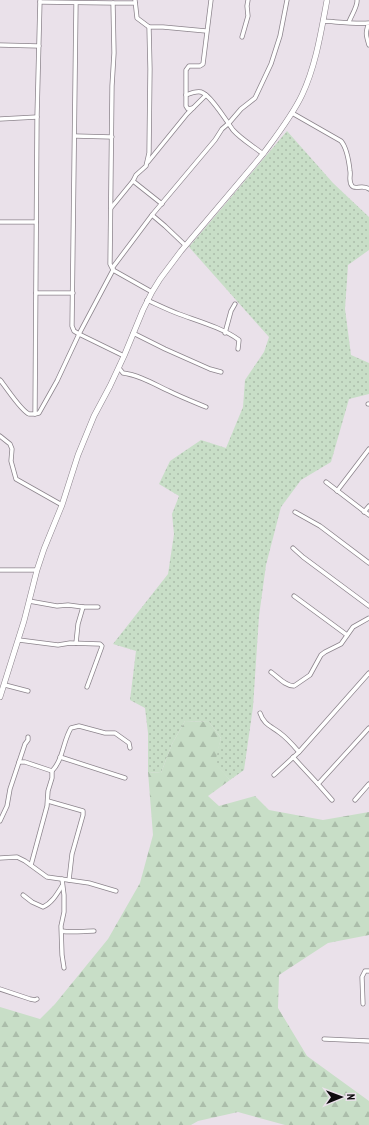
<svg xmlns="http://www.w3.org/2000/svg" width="369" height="1125" viewBox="0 0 369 1125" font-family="'PT Sans Narrow',sans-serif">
	<defs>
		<pattern id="grass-dots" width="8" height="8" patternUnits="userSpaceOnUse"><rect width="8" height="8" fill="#c8dec7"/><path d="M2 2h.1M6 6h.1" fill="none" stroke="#abbdaa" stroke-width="1.8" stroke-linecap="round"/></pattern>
		<pattern id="forest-firs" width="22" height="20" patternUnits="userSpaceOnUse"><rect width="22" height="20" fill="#c8dec7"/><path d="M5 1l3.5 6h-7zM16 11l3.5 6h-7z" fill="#abbdaa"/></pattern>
	</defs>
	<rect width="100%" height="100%" fill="#eae1ea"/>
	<polygon fill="url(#grass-dots)" points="287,131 333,183 369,217 369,250 348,265 345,309 351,355 369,363 369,394 349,399 331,462 301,480 281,507 266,565 259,616 253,707 244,770 230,780 214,763 221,738 209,722 185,721 172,744 161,773 148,772 148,733 145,708 130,700 136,651 113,644 168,574 174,534 172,514 179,496 159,484 170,461 201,440 226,448 243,407 245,380 264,352 269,337 189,247"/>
	<polygon fill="url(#forest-firs)" points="185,721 209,722 221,738 215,763 230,780 208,796 219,806 255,796 269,810 323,820 369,812 369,935 328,943 279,975 278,1008 307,1056 369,1101 369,1125 285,1125 238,1112 198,1121 191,1125 0,1125 0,1007 40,1019 55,1004 108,939 140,883 153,835 148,772 161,773 172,744"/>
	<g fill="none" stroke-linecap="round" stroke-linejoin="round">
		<g stroke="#8c848c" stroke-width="5">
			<g id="street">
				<polyline points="135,0 137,18 149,27 150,69 149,153 146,166 136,175 133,181 162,204"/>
				<polyline points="40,2 113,3 135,3"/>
				<polyline points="76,3 72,326 74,331 79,334 124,356"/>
				<polyline points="113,3 114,53 112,86 110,264 113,270 152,292"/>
				<path d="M323,21C339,22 354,24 369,23C365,33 366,35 369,45"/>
				<path d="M349,22C351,16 358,6 357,0"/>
				<polyline points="149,27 163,27 206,31"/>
				<polyline points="242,37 248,16 247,6 248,0"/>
				<polyline points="0,45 39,46"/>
				<path d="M186,95C191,93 197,91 201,92C211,95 227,122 233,130C241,139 253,146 263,154"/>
				<polyline points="193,108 188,109 186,106 186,70 189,66 200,66 203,64 211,0"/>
				<path d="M292,113L341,141C347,148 349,162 350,171C351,176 348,181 352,186C355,190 363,184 369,189"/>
				<polyline points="0,119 37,117"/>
				<polyline points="75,136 112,137"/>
				<polyline points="148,162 187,114 206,95"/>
				<polyline points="111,208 133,181"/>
				<polyline points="152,215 165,226 185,245"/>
				<polyline points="0,222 36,222"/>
				<polyline points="36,293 73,293"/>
				<path d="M147,300C158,305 168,310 179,314C198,321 223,328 239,340L238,349"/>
				<polyline points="133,333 165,349 210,369 221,372"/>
				<polyline points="225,333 231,311 235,304"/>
				<path d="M119,368L123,373C139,375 154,384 169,391C181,397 194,402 206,407"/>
				<path d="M0,380C6,387 21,411 29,414C30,414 35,414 35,414L37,117L40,0"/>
				<polyline points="368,404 369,404"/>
				<polyline points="35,414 39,413 57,381 79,334 113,270 113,267 152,215 215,140 222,129 229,123 241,109 255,98 271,64 280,36 287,0"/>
				<polyline points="0,436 10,444 12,449 11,461 16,479 62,505"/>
				<polyline points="326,482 369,515"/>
				<polyline points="337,491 369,449"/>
				<polyline points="295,512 320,526 369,563"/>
				<polyline points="364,512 369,506"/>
				<polyline points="293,548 303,557 369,606"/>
				<polyline points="0,570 37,570"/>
				<polyline points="294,596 347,635"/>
				<polyline points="29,601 57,606 68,605 83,607 98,607"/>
				<polyline points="19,640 58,645 70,643 100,644 102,646 101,649 87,687"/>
				<polyline points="76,643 78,624 83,607"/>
				<path d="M271,672C278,677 285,686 294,686L310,675L321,655L325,652L341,644L353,627L369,618"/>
				<polyline points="5,685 28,691"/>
				<path d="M260,713C264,725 271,726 280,733C287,738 293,745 299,752"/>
				<polyline points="60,757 125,778"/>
				<polyline points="293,757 318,784"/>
				<polyline points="19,762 25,762 52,771"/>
				<polyline points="274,775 299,752 369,673"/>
				<polyline points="332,800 318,784 369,728"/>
				<polyline points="355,800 369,784"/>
				<polyline points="48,801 83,811 83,815 72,854 69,880"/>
				<polyline points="0,821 7,806 10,789 25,744 28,740 28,737"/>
				<polyline points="0,858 17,857 25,861 47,877 89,883 116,891"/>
				<path d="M31,865L47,806L48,791L52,778V771C63,760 63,741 71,728L79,726L105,733H115L129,743L130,748"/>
				<polyline points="62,879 64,895 64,912 61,926 62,955 64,968"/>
				<path d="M23,895L32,902L43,907C52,903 57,894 62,886"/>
				<path d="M62,931C69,933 85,931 94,931"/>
				<polyline points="0,989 30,999 35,1000 37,999"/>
				<polyline points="363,1004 362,977 365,971 369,971"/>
				<polyline points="324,1039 369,1041"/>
			</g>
		</g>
		<g stroke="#8c848c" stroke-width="6">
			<path id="secondary" d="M0,697L24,621L37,570L44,549L62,505L78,455L94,416L110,386L124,356L143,310L152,292L160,279L181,251L263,154C277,135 292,116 302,95C316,65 321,32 327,0"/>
		</g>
		<use href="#street" stroke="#fff" stroke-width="3.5"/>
		<use href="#secondary" stroke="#fff" stroke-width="5"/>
	</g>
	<g transform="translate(341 1097) rotate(89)" stroke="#eae1ea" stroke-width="3" paint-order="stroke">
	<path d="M0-3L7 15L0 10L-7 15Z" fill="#0e0b0e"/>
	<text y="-6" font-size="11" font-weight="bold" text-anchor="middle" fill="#0e0b0e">N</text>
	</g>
</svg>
